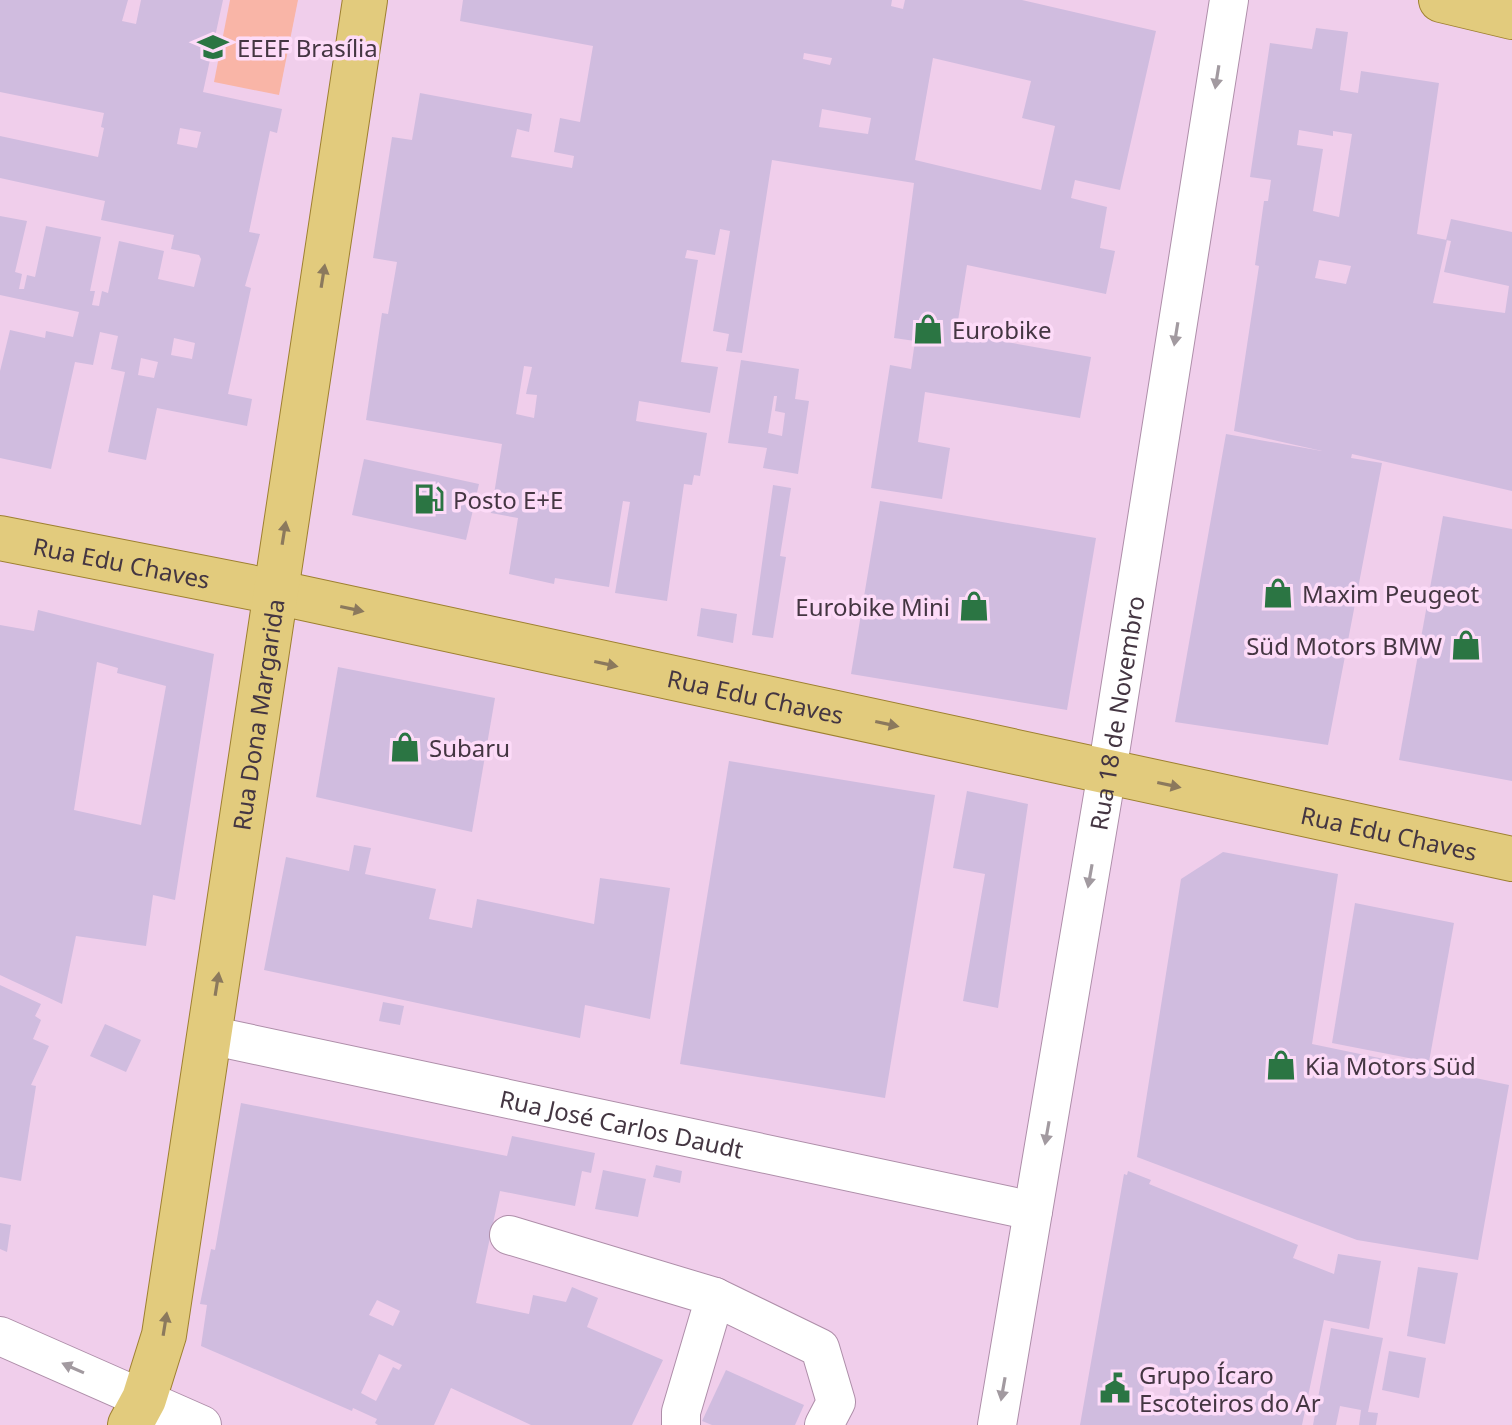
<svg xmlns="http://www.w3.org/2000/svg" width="1512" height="1425" viewBox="0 0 1512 1425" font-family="'Noto Sans',sans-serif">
	<rect width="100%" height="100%" fill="#f0ceeb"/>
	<polygon fill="#f9b5a7" points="230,0 298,0 279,95 214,82"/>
	<g fill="#d0bcdf" fill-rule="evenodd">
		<path d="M0,0H128L122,21L136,24L141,0H223L203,92L282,109L277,133L270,131L249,232L260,234L245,286L251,288L228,394L252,399L247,426L157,408L146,460L108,452L125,372L111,369L118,336L100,332L93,365L75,362L51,469L0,458V371L10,330L45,338L46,331L73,337L79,312L0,295V216L27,221L15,272L22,274L19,289H24L27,275L35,277L46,226L101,237L90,291H95L92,305L99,306L102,291L108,293L119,241L164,251L158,279L194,287L201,259L199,255L171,249L174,235L101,220L105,201L0,178V136L98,157L104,128L101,127L104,113L0,92ZM180,128L201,132L197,148L177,144ZM174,338L195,343L192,359L171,355ZM141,358L158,362L154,378L138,375Z"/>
		<path d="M463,0H892L891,6L903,9L905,0H1022L1156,31L1120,190L1075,180L1071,198L1107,207L1100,248L1115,251L1106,294L967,265L956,333L1091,357L1080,418L925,392L918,442L950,448L942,499L871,488L890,365L911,369L915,341L894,338L914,183L772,160L742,353L726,351L729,334L713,331L730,231L720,229L715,255L687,250L685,258L698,260L681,362L718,367L710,413L639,401L636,421L707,433L700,476L694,475L692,485L684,484L667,601L615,593L630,502L623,501L609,587L555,578L554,584L509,574L518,518L491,513L502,444L366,420L382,313L388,314L397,262L373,258L392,137L412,140L420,93L532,114L529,132L517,129L511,157L572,168L574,156L554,152L560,118L580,122L593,46L460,21ZM804,53L832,58L830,65L803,59ZM933,58L1031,81L1022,118L1055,126L1041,190L915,160ZM822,109L871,118L868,134L819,127ZM524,366L532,367L526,394L537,395L534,418L516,414Z"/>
		<path d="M1316,28L1348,32L1340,90L1358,93L1361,71L1439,83L1417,234L1447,240L1433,303L1505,313L1509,286L1444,272L1451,241L1446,240L1451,219L1512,232V491L1352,454L1351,458L1382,463L1328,745L1175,722L1226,434L1322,451L1234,431L1259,266L1255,265L1264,201H1268L1271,180L1250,177L1270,43L1312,49ZM1299,130L1333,136V131L1352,134L1339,217L1313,211L1323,149L1297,145ZM1319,260L1351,266L1346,284L1315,278Z"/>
		<path d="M741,360L799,369L795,399L809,401L798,474L763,468L767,448L728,443ZM774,396H777L775,411L785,413L782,436L768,433Z"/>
		<polygon points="364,459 479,484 466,540 352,515"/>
		<polygon points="773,485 791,488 780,556 786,557 773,638 752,635"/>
		<polygon points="880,501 1096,538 1067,710 851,674"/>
		<polygon points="1443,516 1512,529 1512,781 1399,760"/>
		<polygon points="701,608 737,614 733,643 697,636"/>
		<path d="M38,610L214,654L175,900L153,895L146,946L76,936L62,1004L0,975V625L34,631ZM97,662L118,668L117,673L166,686L141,825L74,810Z"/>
		<polygon points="338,667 495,698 472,832 316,797"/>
		<polygon points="729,761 935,795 885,1098 680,1064"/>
		<polygon points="967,791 1028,804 998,1008 963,1001 985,874 953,868"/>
		<polygon points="354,845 371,848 365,874 436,889 429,919 472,928 477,899 594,924 600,878 670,888 650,1019 585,1005 580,1038 264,970 286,857 349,871"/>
		<polygon points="1223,852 1338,874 1312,1044 1509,1085 1478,1260 1357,1240 1137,1157 1181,879"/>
		<polygon points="1355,903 1454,923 1429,1062 1332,1043"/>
		<polygon points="0,985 41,1004 35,1016 41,1020 33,1039 49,1046 31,1085 36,1086 21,1181 0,1177"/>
		<polygon points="383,1002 404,1006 400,1025 379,1021"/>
		<polygon points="105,1024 141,1040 126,1072 90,1056"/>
		<path d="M241,1103L507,1156L512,1136L595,1153L591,1173L582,1171L575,1206L500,1191L476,1303L529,1314L533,1295L566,1302L572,1287L598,1298L587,1327L663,1360L632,1425H531L451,1388L434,1425H378L375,1423L377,1419L353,1408L352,1411L201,1346L207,1305L200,1304L211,1249L215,1250ZM377,1300L400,1311L393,1326L369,1315ZM379,1354L402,1365L399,1370L393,1367L376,1401L361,1393Z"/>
		<polygon points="656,1165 682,1171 680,1183 653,1177"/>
		<polygon points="603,1170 646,1179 638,1217 595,1209"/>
		<path d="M1128,1171L1151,1180L1149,1184L1298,1245L1293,1258L1334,1274L1338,1254L1381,1261L1369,1329L1324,1320L1302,1425H1080L1124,1174L1127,1175ZM1147,1366L1172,1377L1168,1404L1142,1399Z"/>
		<polygon points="0,1223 11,1225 7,1252 0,1249"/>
		<polygon points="1418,1267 1458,1273 1445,1344 1407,1336"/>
		<polygon points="1331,1328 1383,1338 1368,1412 1378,1413 1376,1425 1359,1425 1361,1410 1340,1406 1336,1425 1313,1425"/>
		<polygon points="1389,1351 1426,1358 1419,1398 1382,1390"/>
		<polygon points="726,1370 804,1405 795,1425 712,1425 702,1421"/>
	</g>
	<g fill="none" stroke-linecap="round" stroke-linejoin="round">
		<g stroke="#ae8ea9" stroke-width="40">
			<g id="minor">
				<path id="s1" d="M209,1035L1033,1211"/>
				<polyline points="509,1235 715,1297 681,1412 681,1425"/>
				<polyline points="715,1297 820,1348 836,1402 824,1425"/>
				<polyline points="0,1336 202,1425"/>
				<path id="s2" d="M997,1425L1107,772L1229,0"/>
			</g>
		</g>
		<g stroke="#9e8030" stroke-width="46">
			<g id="major">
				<polyline points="1441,0 1512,17"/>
				<path id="s3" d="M0,538L275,592L1512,859"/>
				<path id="s4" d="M130,1425L144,1399L164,1335L365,0"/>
			</g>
		</g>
		<use href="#minor" stroke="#fff" stroke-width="38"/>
		<use href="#major" stroke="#e2cb7d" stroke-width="44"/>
	</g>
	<defs><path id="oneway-solid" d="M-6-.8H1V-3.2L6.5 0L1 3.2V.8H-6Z" transform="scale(2)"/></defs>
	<g fill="#a29aa0">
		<use href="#oneway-solid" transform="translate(1217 77) rotate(99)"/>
		<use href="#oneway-solid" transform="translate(1176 334) rotate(99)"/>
		<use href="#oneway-solid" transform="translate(1090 876) rotate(100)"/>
		<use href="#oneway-solid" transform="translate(1047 1133) rotate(100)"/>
		<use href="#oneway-solid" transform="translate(73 1368) rotate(-156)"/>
		<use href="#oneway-solid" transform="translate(1003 1389) rotate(100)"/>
	</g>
	<g fill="#8b795d">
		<use href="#oneway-solid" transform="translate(323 276) rotate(-81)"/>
		<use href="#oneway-solid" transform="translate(284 533) rotate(-81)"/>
		<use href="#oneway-solid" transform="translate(352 609) rotate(12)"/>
		<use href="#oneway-solid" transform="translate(606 664) rotate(12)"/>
		<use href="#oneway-solid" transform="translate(887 724) rotate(12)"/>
		<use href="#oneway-solid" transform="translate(1169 785) rotate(12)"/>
		<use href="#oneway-solid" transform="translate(217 984) rotate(-81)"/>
		<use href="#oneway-solid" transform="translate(165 1324) rotate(-81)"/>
	</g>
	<defs>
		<g id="school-bare" transform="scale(2.4)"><path d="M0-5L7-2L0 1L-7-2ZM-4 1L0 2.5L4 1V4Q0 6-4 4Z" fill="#2b7543" stroke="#fddbf8" stroke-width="2.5" paint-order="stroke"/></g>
		<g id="shop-bare" transform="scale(2.4)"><path d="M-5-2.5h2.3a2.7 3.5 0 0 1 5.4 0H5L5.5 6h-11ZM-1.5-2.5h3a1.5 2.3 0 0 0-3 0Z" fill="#2b7543" stroke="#fddbf8" stroke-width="2.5" paint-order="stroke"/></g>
		<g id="fuel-bare" transform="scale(2.4)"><path d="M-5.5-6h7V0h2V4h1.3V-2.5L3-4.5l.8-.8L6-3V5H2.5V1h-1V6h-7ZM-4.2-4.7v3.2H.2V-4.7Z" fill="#2b7543" stroke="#fddbf8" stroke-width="2.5" paint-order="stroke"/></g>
		<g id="civic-bare" transform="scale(2.4)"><path d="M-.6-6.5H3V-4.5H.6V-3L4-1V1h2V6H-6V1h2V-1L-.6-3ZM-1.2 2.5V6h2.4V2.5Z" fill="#2b7543" stroke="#fddbf8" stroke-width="2.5" paint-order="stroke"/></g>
	</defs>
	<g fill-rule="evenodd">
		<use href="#school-bare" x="213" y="47"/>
		<use href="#shop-bare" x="928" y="329"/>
		<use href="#fuel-bare" x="429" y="499"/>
		<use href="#shop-bare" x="1278" y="593"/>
		<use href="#shop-bare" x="974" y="606"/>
		<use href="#shop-bare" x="1466" y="645"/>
		<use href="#shop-bare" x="405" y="747"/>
		<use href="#shop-bare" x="1281" y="1065"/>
		<use href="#civic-bare" x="1115" y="1388"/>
	</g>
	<g text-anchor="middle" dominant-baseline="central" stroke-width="7" stroke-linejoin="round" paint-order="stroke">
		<g font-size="24" fill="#443642" stroke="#fddbf8" text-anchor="start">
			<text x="237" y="47">EEEF Brasília</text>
			<text x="952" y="329">Eurobike</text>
			<text x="453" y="499">Posto E+E</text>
			<text x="1302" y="593">Maxim Peugeot</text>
			<text x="950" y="606" text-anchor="end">Eurobike Mini</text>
			<text x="1442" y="645" text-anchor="end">Süd Motors BMW</text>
			<text x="429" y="747">Subaru</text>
			<text x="1305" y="1065">Kia Motors Süd</text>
			<text x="1139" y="1374">Grupo Ícaro<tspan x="1139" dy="28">Escoteiros do Ar</tspan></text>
		</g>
		<g font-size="24" fill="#443642" stroke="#fddbf8">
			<text stroke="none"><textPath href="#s3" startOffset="124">Rua Edu Chaves</textPath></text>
			<text stroke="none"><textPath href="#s3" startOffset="772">Rua Edu Chaves</textPath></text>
			<text stroke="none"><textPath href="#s2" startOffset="722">Rua 18 de Novembro</textPath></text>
			<text stroke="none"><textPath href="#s4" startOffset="724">Rua Dona Margarida</textPath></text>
			<text stroke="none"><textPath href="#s3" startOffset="1420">Rua Edu Chaves</textPath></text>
			<text stroke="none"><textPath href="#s1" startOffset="422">Rua José Carlos Daudt</textPath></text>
		</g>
	</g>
</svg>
